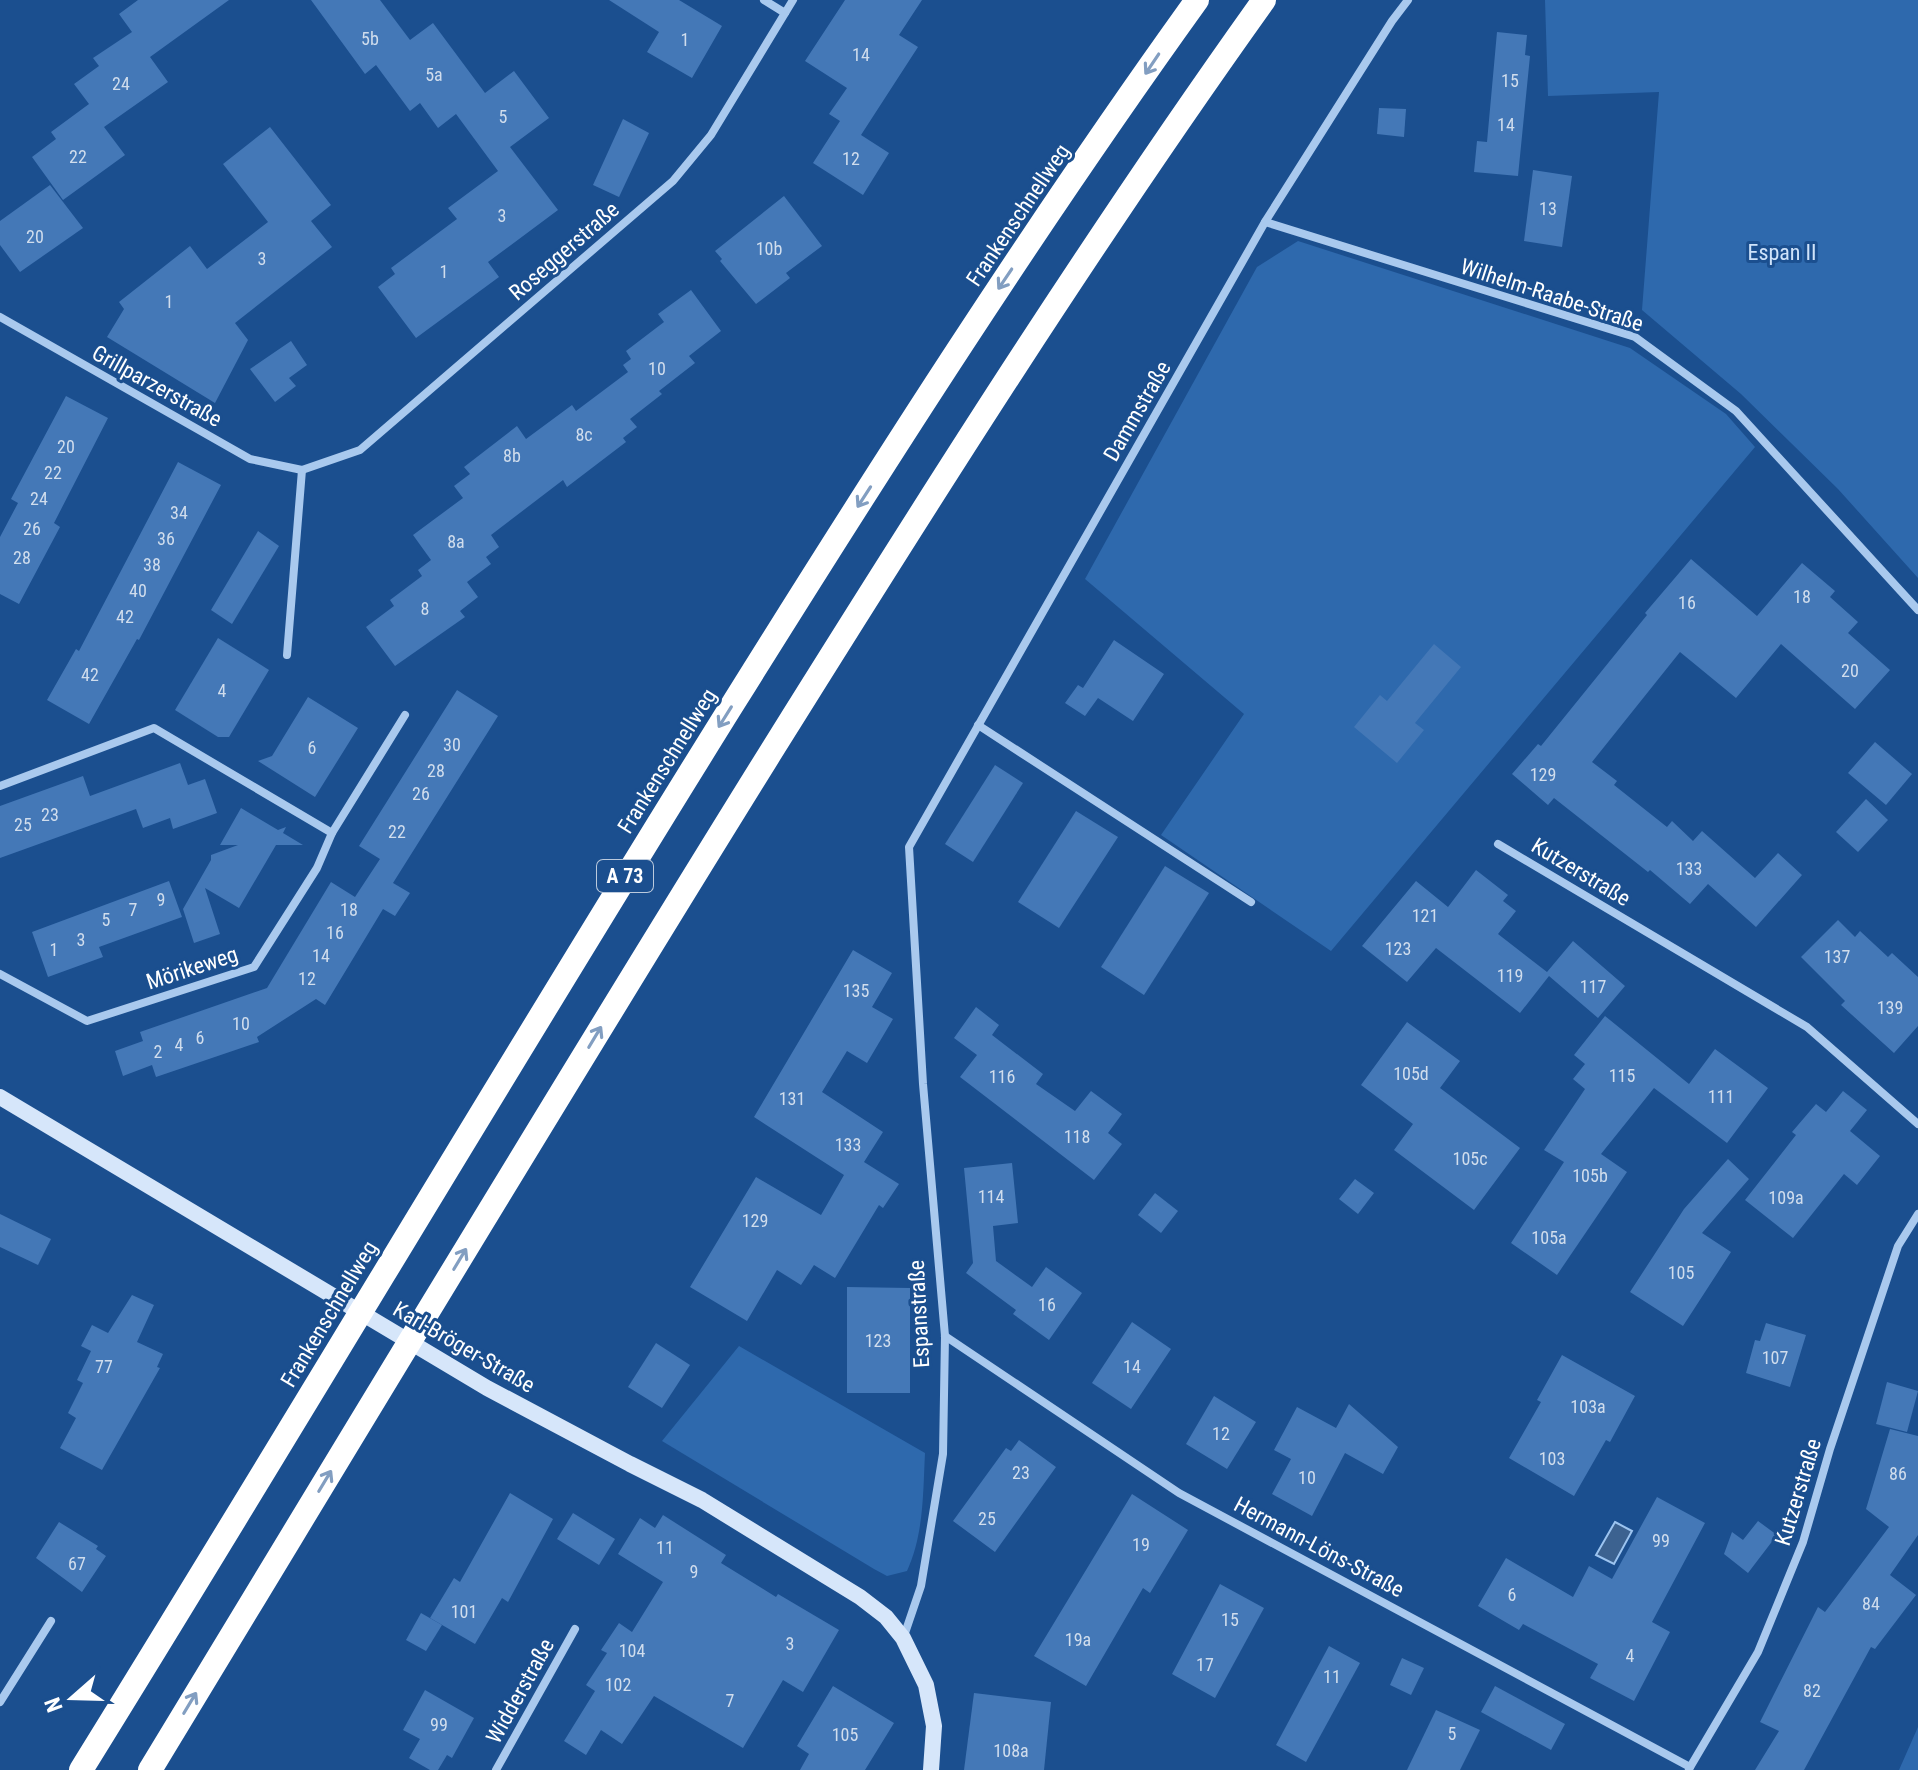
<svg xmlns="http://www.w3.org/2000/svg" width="1918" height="1770" viewBox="0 0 1918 1770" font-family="'Roboto Condensed',sans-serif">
	<rect width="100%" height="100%" fill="#1b4f8f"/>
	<g fill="#2e69ad">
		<polygon points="1545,0 1918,0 1918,578 1838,489 1741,394 1642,310 1659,92 1548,96"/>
		<polygon points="1298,241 1630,348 1726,414 1755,447 1331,951 1161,835 1244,714 1085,579 1257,267"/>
		<path d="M739,1346L925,1453C923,1492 924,1534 907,1571L887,1576L874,1569L662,1441Z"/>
		<polygon points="1918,1727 1918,1770 1899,1770"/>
	</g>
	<polygon fill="#3c6290" stroke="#9cc4f0" stroke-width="2" points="1615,1522 1632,1531 1614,1564 1596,1555"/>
	<g fill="#4478b7">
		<polygon points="138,0 229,0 150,57 168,82 104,127 125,155 63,200 32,157 56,139 51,132 89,104 74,84 99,66 93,58 132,32 119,14"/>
		<polygon points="311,0 380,0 410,40 433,23 485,93 514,71 549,118 510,147 558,210 488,262 499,277 416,338 378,287 395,274 391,268 457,219 448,208 498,171 456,114 438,128 420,103 410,111 376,65 365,74"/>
		<polygon points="609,0 679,0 722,26 692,78 647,52 659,32"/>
		<polygon points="845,0 922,0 899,35 918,47 861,135 889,153 863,195 813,163 840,121 829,114 847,88 805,61"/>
		<polygon points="1497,32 1527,35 1525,55 1530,56 1518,176 1474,172 1477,141 1487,142"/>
		<polygon points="1379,108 1406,109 1404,137 1377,134"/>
		<polygon points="623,119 649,133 619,197 593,185"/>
		<polygon points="270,127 331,205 311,221 332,247 235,323 248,340 215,403 107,337 124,309 119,302 190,246 207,269 268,222 223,164"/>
		<polygon points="1533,170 1572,176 1562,247 1524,241"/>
		<polygon points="50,185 83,228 20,272 0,245 0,221"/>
		<polygon points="784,196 822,246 786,273 790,278 756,304 720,261 722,259 715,251"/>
		<polygon points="691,290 721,331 689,356 695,363 659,391 662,394 630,419 637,427 623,438 626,442 567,487 563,480 491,535 499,547 486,557 491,564 467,582 478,597 460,611 465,617 395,666 366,627 394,606 390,600 422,576 418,570 431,560 413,535 463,498 454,486 470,474 464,467 517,426 526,439 572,405 576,411 628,372 623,365 631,359 626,351 664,322 658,314"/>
		<polygon points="291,341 307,365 289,378 296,386 275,402 250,369"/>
		<polygon points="66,396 108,418 54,523 60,527 19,604 0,594 0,537 18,503 11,499"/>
		<polygon points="178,462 221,485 139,640 137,639 89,724 47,700 76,649 79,651"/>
		<polygon points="258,531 279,546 232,624 211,610"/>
		<polygon points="1691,559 1757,616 1802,563 1835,591 1830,597 1858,622 1848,633 1890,670 1855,709 1781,644 1736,698 1680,652 1592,762 1617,781 1614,785 1667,827 1672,821 1693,841 1702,831 1755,878 1778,853 1802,875 1756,927 1708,884 1690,904 1650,870 1648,872 1554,798 1548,805 1512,774 1538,744 1541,746 1647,615 1645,613"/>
		<polygon points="218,638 269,670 229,737 218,737 175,710"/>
		<polygon points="1114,640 1164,674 1133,721 1098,698 1085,716 1065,703 1078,685 1083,688"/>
		<polygon points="1434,644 1461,667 1415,723 1424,730 1397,763 1354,727 1380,695 1387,701"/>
		<polygon points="457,690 498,716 393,883 410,893 395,916 383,909 325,1005 316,999 257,1037 259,1042 156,1077 152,1065 123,1076 115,1051 143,1041 140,1032 267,988 331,882 355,897 380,859 359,846"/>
		<polygon points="308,697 358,728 315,797 258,761 272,756"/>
		<polygon points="1875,742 1912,774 1886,805 1848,773"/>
		<polygon points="180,763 188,785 205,779 217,813 173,829 170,818 143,828 136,809 0,858 0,806 83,776 90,796"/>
		<polygon points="995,765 1023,783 973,862 945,844"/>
		<polygon points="1866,799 1888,820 1858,852 1836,832"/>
		<polygon points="241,808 278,830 286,827 283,833 303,845 276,845 239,908 205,888 220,934 194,943 183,909 211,860 211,855 238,845 220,845"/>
		<polygon points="1076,811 1118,837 1059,928 1018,902"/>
		<polygon points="1165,866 1209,893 1144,995 1101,967"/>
		<polygon points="1476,870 1508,895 1503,901 1516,911 1498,934 1547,972 1573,941 1625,986 1598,1018 1549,976 1520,1013 1436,948 1407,982 1362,946 1416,881 1448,907"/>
		<polygon points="169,881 182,917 99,947 103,957 48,977 32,932"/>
		<polygon points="1838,920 1855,937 1860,931 1888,957 1892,953 1918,977 1918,1026 1894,1053 1841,1005 1845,1001 1801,957"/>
		<polygon points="853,950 892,973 872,1007 893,1019 867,1063 847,1051 822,1092 883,1132 864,1162 899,1184 883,1208 879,1205 835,1278 814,1265 801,1285 777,1270 747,1321 690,1287 756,1177 821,1215 844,1175 754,1117"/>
		<polygon points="976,1007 999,1025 992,1035 1043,1074 1036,1084 1075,1111 1091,1091 1122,1114 1108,1133 1122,1144 1094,1180 960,1077 977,1055 954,1038"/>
		<polygon points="1605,1016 1689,1084 1715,1049 1768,1088 1727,1143 1654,1088 1601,1154 1627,1172 1557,1275 1511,1243 1564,1162 1544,1150 1585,1089 1573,1079 1585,1064 1574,1055"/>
		<polygon points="1407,1022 1460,1061 1440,1088 1520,1148 1474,1210 1394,1150 1413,1124 1361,1085"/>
		<polygon points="1843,1091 1867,1110 1850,1131 1880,1156 1857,1185 1844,1174 1793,1238 1745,1200 1796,1135 1792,1132 1816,1104 1826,1112"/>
		<polygon points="1728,1159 1749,1179 1702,1233 1731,1252 1683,1326 1630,1292 1684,1209"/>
		<polygon points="1012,1163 1018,1223 993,1226 996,1261 1032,1287 1046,1267 1082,1293 1049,1340 1013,1314 1016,1310 966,1273 973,1263 964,1168"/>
		<polygon points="1355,1179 1374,1193 1358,1214 1339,1199"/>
		<polygon points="1155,1193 1178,1211 1161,1233 1138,1215"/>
		<polygon points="0,1214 51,1239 38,1265 0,1247"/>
		<polygon points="847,1287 910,1288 910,1393 847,1393"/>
		<polygon points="132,1295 154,1305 137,1342 163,1354 157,1367 160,1368 102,1470 60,1448 76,1418 68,1413 83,1383 77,1380 91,1351 81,1346 92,1325 108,1333"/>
		<polygon points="1132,1322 1171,1349 1131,1409 1092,1383"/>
		<polygon points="1766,1323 1806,1335 1790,1387 1746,1373 1755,1340 1760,1341"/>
		<polygon points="656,1343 690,1365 662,1408 628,1387"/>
		<polygon points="1562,1355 1635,1396 1610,1442 1606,1440 1574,1496 1509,1458 1541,1402 1537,1400"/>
		<polygon points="1887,1382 1918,1391 1907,1432 1876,1424"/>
		<polygon points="1214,1396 1256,1422 1227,1469 1186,1444"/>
		<polygon points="1349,1404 1398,1447 1383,1474 1345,1453 1312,1516 1272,1494 1291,1459 1274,1450 1297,1407 1336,1428"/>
		<polygon points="1890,1429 1918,1436 1918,1535 1890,1575 1916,1595 1875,1649 1871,1647 1804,1770 1755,1770 1779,1731 1760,1722 1818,1607 1825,1612 1889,1527 1866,1509"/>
		<polygon points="1019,1440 1056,1467 995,1552 953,1521 1006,1448 1011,1451"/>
		<polygon points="510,1493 553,1519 508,1602 502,1598 475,1644 430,1618 454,1578 460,1582"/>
		<polygon points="1132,1494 1188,1530 1150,1593 1143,1588 1086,1686 1034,1656"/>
		<polygon points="1657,1497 1705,1523 1652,1622 1670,1632 1634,1701 1590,1678 1598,1664 1523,1624 1519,1630 1478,1606 1506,1558 1573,1597 1589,1566 1612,1579"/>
		<polygon points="573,1513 615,1539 599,1565 557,1539"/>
		<polygon points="663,1515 726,1555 721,1563 776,1597 778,1594 839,1630 803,1692 783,1680 743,1748 654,1696 622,1744 601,1730 586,1755 564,1741 595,1691 586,1685 607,1653 601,1650 619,1623 632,1632 663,1582 618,1554 640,1518 655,1528"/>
		<polygon points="1758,1521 1777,1535 1748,1573 1724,1554 1732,1532 1743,1540"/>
		<polygon points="59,1522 98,1546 96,1549 106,1556 82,1592 36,1558"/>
		<polygon points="1220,1584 1264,1608 1215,1698 1172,1674"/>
		<polygon points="421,1613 442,1625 426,1651 406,1640"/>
		<polygon points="1329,1646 1360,1663 1306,1762 1276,1745"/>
		<polygon points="1402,1658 1424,1668 1411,1695 1390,1685"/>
		<polygon points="833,1686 894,1723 865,1770 800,1770 809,1754 797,1746"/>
		<polygon points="1495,1686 1565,1724 1551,1750 1481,1712"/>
		<polygon points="425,1690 474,1718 452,1758 447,1755 438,1770 430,1770 409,1758 420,1739 403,1730"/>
		<polygon points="974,1693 1051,1702 1044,1770 964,1770"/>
		<polygon points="1436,1710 1480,1730 1460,1770 1407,1770"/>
	</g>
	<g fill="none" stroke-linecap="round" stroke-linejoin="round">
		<g stroke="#a9c9ee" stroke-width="8">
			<polyline points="764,0 785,13"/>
			<polyline points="1265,222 1635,337 1736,411 1918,610"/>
			<polyline points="0,317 250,459 302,470"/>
			<polyline points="302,470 360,450 673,181 711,135 793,0"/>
			<polyline points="287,655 302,470"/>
			<polyline points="978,725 1251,902"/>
			<polyline points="0,786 154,728 332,833"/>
			<polyline points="1498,844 1807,1027 1918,1124"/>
			<polyline points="0,974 87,1021 254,967 317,868 332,833 405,715"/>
			<polyline points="945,1336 1179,1493 1690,1767"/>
			<polyline points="904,1636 921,1586 943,1454 945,1336 923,1084 909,847 1265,222 1392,21 1408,0"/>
			<polyline points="0,1702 51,1621"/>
			<polyline points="1689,1769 1758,1652 1803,1542 1830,1449 1898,1246 1918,1214"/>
			<polyline points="496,1770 575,1629"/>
		</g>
		<polyline stroke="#d6e6fa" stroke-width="16" points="0,1097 487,1388 630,1464 702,1500 860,1597 886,1617 903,1638 926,1685 934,1726 931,1770"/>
		<g stroke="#fff" stroke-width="24">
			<path d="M81,1770C301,1415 513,1056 734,702C882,465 1033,228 1197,0"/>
			<path d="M150,1770C357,1429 563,1086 774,747C932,494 1091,242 1264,0"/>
		</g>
	</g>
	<defs><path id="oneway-shaft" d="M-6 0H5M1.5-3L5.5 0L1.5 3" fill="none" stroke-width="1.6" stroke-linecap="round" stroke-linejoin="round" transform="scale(2)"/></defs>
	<g stroke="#829ec1">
		<use href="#oneway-shaft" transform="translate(1152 64) rotate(124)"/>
		<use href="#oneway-shaft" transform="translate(1005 279) rotate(124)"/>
		<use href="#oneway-shaft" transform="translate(864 497) rotate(123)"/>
		<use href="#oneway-shaft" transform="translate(725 717) rotate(122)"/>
		<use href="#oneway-shaft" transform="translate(595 1037) rotate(-59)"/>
		<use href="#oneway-shaft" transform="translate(460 1259) rotate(-59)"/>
		<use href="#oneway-shaft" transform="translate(325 1481) rotate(-59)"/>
		<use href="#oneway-shaft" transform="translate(190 1703) rotate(-59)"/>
	</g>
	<g text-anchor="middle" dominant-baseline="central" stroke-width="6" stroke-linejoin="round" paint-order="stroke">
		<g font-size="18" fill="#d0dded">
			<text x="370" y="38">5b</text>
			<text x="685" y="39">1</text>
			<text x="861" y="54">14</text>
			<text x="434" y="74">5a</text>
			<text x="1510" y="80">15</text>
			<text x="121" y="83">24</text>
			<text x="503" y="116">5</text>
			<text x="1506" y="124">14</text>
			<text x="78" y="156">22</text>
			<text x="851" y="158">12</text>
			<text x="1548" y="208">13</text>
			<text x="502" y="215">3</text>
			<text x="35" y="236">20</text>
			<text x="769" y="248">10b</text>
			<text x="262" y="258">3</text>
			<text x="444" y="271">1</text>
			<text x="169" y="301">1</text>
			<text x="657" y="368">10</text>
			<text x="584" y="434">8c</text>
			<text x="66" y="446">20</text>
			<text x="512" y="455">8b</text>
			<text x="53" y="472">22</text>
			<text x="39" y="498">24</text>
			<text x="179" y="512">34</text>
			<text x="32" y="528">26</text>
			<text x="166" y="538">36</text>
			<text x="456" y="541">8a</text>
			<text x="22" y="557">28</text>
			<text x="152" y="564">38</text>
			<text x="138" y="590">40</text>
			<text x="1802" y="596">18</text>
			<text x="1687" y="602">16</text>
			<text x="425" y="608">8</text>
			<text x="125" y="616">42</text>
			<text x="1850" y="670">20</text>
			<text x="90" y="674">42</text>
			<text x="222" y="690">4</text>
			<text x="452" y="744">30</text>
			<text x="312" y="747">6</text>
			<text x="436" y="770">28</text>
			<text x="1543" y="774">129</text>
			<text x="421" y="793">26</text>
			<text x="50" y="814">23</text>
			<text x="23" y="824">25</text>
			<text x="397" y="831">22</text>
			<text x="1689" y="868">133</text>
			<text x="161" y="899">9</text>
			<text x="133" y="909">7</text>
			<text x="349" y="909">18</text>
			<text x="1425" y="915">121</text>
			<text x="106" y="919">5</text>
			<text x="335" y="932">16</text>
			<text x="81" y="939">3</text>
			<text x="1398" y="948">123</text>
			<text x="54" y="949">1</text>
			<text x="321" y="955">14</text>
			<text x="1837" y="956">137</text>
			<text x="1510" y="975">119</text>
			<text x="307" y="978">12</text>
			<text x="1593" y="986">117</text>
			<text x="856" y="990">135</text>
			<text x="1890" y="1007">139</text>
			<text x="241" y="1023">10</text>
			<text x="200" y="1037">6</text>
			<text x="179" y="1044">4</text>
			<text x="158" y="1051">2</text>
			<text x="1411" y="1073">105d</text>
			<text x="1622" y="1075">115</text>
			<text x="1002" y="1076">116</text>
			<text x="1721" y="1096">111</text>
			<text x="792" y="1098">131</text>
			<text x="1077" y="1136">118</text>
			<text x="848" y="1144">133</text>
			<text x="1470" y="1158">105c</text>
			<text x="1590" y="1175">105b</text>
			<text x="991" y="1196">114</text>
			<text x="1786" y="1197">109a</text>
			<text x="755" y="1220">129</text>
			<text x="1549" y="1237">105a</text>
			<text x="1681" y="1272">105</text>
			<text x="1047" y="1304">16</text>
			<text x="878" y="1340">123</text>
			<text x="1775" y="1357">107</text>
			<text x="104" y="1366">77</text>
			<text x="1132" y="1366">14</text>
			<text x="1588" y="1406">103a</text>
			<text x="1221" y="1433">12</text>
			<text x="1552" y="1458">103</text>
			<text x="1021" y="1472">23</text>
			<text x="1898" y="1473">86</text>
			<text x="1307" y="1477">10</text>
			<text x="987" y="1518">25</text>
			<text x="1661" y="1540">99</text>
			<text x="1141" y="1544">19</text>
			<text x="665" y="1547">11</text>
			<text x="77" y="1563">67</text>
			<text x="694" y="1571">9</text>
			<text x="1512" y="1594">6</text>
			<text x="1871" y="1603">84</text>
			<text x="464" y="1611">101</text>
			<text x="1230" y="1619">15</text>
			<text x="1078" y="1639">19a</text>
			<text x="790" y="1643">3</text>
			<text x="632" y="1650">104</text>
			<text x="1630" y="1655">4</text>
			<text x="1205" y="1664">17</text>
			<text x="1332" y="1676">11</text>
			<text x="618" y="1684">102</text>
			<text x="1812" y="1690">82</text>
			<text x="730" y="1700">7</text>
			<text x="439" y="1724">99</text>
			<text x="1452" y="1733">5</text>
			<text x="845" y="1734">105</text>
			<text x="1011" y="1750">108a</text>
		</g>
		<rect fill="#1b4f8f" stroke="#bbcadd" stroke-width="2" x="597" y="860" width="56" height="32" rx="6"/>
		<g font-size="20" font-weight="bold" fill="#fff">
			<text x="625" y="876">A 73</text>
		</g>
		<g font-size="22" fill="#fff" stroke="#1b4f8f">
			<text transform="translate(1018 215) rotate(-56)">Frankenschnellweg</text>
			<text transform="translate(564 251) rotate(-41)">Roseggerstraße</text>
			<text transform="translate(1552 295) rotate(18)">Wilhelm-Raabe-Straße</text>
			<text transform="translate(157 386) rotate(29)">Grillparzerstraße</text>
			<text transform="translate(1137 411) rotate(-60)">Dammstraße</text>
			<text transform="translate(667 761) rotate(-58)">Frankenschnellweg</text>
			<text transform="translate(1581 872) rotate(31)">Kutzerstraße</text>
			<text transform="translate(192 968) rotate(-18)">Mörikeweg</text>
			<text transform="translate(329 1314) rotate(-59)">Frankenschnellweg</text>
			<text transform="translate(919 1314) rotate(-93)">Espanstraße</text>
			<text transform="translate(464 1347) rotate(30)">Karl-Bröger-Straße</text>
			<text transform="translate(1798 1492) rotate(-73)">Kutzerstraße</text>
			<text transform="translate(1319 1547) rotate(28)">Hermann-Löns-Straße</text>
			<text transform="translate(520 1691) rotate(-61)">Widderstraße</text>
		</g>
		<g font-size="22" fill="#cfe3fa" stroke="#1b4f8f">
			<text x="1782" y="252">Espan II</text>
		</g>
	</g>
	<g transform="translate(72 1698) rotate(250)" stroke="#1b4f8f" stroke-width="6" paint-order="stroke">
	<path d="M0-6L14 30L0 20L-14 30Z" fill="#ffffff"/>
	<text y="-12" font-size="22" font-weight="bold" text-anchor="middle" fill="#ffffff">N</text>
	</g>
</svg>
